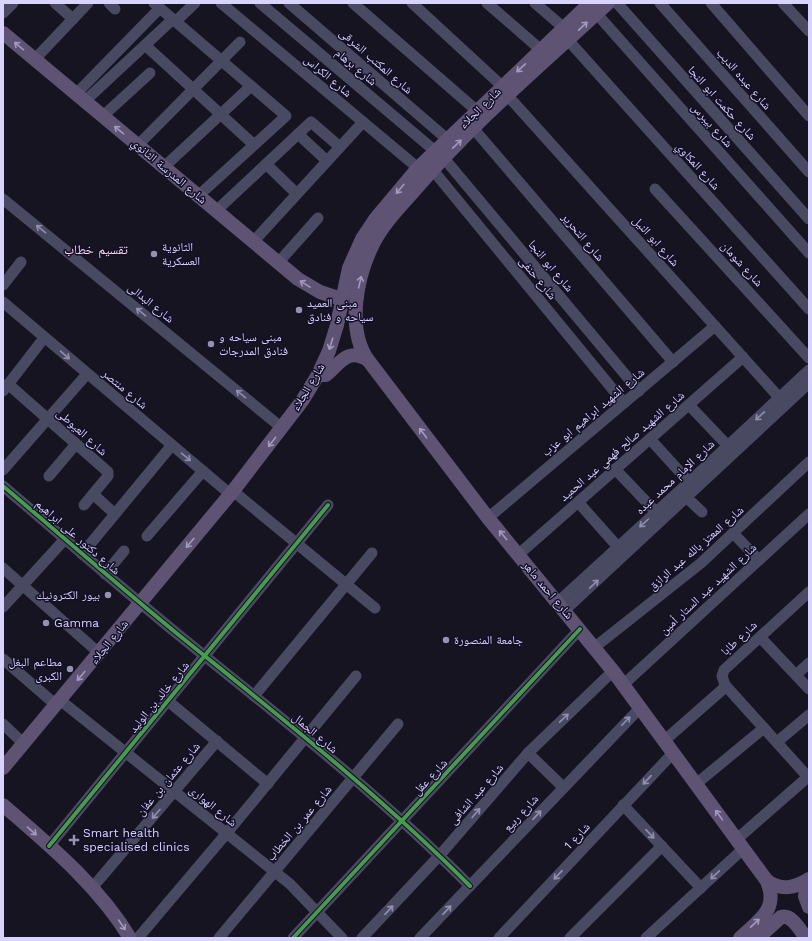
<svg xmlns="http://www.w3.org/2000/svg" width="812" height="941" viewBox="0 0 812 941" font-family="'Work Sans','Noto Naskh Arabic',sans-serif">
	<rect width="100%" height="100%" fill="#161421"/>
	<g fill="none" stroke-linecap="round" stroke-linejoin="round">
		<g stroke="#4a4962" stroke-width="11">
			<polyline points="55,3 73,19"/>
			<polyline points="109,3 115,9"/>
			<polyline points="154,3 286,116 198,196"/>
			<polyline points="221,3 418,168"/>
			<polyline points="260,3 435,151"/>
			<polyline points="289,3 447,139"/>
			<polyline points="353,3 476,110"/>
			<polyline points="412,3 502,86"/>
			<polyline points="487,3 541,50"/>
			<polyline points="535,3 564,28"/>
			<polyline points="617,3 809,219"/>
			<polyline points="660,3 809,172"/>
			<polyline points="711,3 809,116"/>
			<polyline points="783,3 809,31"/>
			<polyline points="3,13 13,3"/>
			<polyline points="596,13 809,253"/>
			<polyline points="176,21 195,3"/>
			<polyline points="568,40 809,309"/>
			<polyline points="145,45 254,145"/>
			<polyline points="35,59 88,3"/>
			<polyline points="76,94 160,8"/>
			<polyline points="508,96 785,404"/>
			<polyline points="85,101 173,19"/>
			<polyline points="103,116 150,73"/>
			<polyline points="473,128 673,362"/>
			<polyline points="298,134 327,161"/>
			<polyline points="138,145 240,42"/>
			<polyline points="443,157 639,391"/>
			<polyline points="266,164 297,194"/>
			<polyline points="164,167 251,86"/>
			<polyline points="432,169 624,403"/>
			<polyline points="655,189 809,358"/>
			<polyline points="3,199 282,428"/>
			<polyline points="216,211 311,122 340,147"/>
			<polyline points="253,242 363,122"/>
			<polyline points="278,263 318,218"/>
			<polyline points="3,285 21,262"/>
			<polyline points="3,302 230,494"/>
			<polyline points="8,384 108,472 108,476 84,505"/>
			<polyline points="3,391 44,338"/>
			<polyline points="689,405 728,446"/>
			<polyline points="650,439 689,482"/>
			<polyline points="615,469 656,512"/>
			<polyline points="3,470 87,374"/>
			<polyline points="49,476 76,444"/>
			<path d="M3,486C62,536 120,587 180,636C279,716 380,795 470,886"/>
			<polyline points="233,491 375,608"/>
			<polyline points="93,494 115,514"/>
			<polyline points="686,497 702,512"/>
			<polyline points="578,502 618,547"/>
			<polyline points="488,518 715,326"/>
			<polyline points="733,533 759,560"/>
			<polyline points="147,536 203,471"/>
			<polyline points="82,554 172,445"/>
			<polyline points="519,554 743,357"/>
			<polyline points="3,568 99,653"/>
			<polyline points="105,574 124,551"/>
			<polyline points="558,602 689,482 809,370"/>
			<polyline points="3,607 65,539"/>
			<polyline points="565,610 809,383"/>
			<polyline points="760,637 809,689"/>
			<polyline points="595,647 701,563 809,462"/>
			<polyline points="3,659 56,705"/>
			<polyline points="796,675 809,663"/>
			<polyline points="624,684 809,514"/>
			<polyline points="725,685 808,777"/>
			<polyline points="254,696 372,553"/>
			<polyline points="60,700 290,884 342,938"/>
			<polyline points="168,701 268,784"/>
			<polyline points="3,724 24,744"/>
			<polyline points="665,740 723,689 725,685 722,676 724,670 809,592"/>
			<polyline points="777,742 809,715"/>
			<polyline points="528,753 563,787"/>
			<polyline points="696,784 764,728"/>
			<polyline points="623,805 701,888"/>
			<polyline points="737,839 809,776"/>
			<polyline points="49,846 328,505"/>
			<polyline points="92,888 217,741"/>
			<polyline points="138,938 226,834 356,676"/>
			<polyline points="219,938 398,724"/>
			<polyline points="293,938 580,629"/>
			<polyline points="362,938 440,855 528,753 613,671"/>
			<polyline points="420,938 641,707"/>
			<polyline points="499,938 674,752"/>
			<polyline points="570,938 662,846"/>
			<polyline points="646,938 743,849"/>
		</g>
		<g stroke="#5e5373" stroke-width="14">
			<path d="M608,3C542,64 472,123 414,191C399,208 383,224 373,244C357,276 346,329 368,360L488,518L613,671L767,881C779,910 759,920 740,938"/>
			<polyline points="3,33 298,279 320,292 341,299"/>
			<path d="M318,375H326C340,363 348,347 368,360"/>
			<polyline points="3,768 233,491 302,401 318,375 329,351 337,325 349,268 362,239 376,218 418,168 590,3"/>
			<path d="M3,805C49,845 98,885 130,938"/>
			<polyline points="809,880 805,896 809,907"/>
			<path d="M767,881C782,891 795,888 809,879"/>
			<path d="M758,938L781,917C792,914 800,930 806,938"/>
		</g>
		<g stroke="#130f26" stroke-width="6">
			<g id="cycleway">
				<path d="M3,486C62,536 120,587 180,636C279,716 380,795 470,886"/>
				<polyline points="49,846 328,505"/>
				<polyline points="293,938 580,629"/>
			</g>
		</g>
		<use href="#cycleway" stroke="#469c4c" stroke-width="4"/>
	</g>
	<defs><path id="oneway-shaft" d="M-6 0H5M1.5-3L5.5 0L1.5 3" fill="none" stroke-width="1.6" stroke-linecap="round" stroke-linejoin="round"/></defs>
	<g stroke="#a29ac0">
		<use href="#oneway-shaft" transform="translate(583 26) rotate(-43)"/>
		<use href="#oneway-shaft" transform="translate(19 46) rotate(-140)"/>
		<use href="#oneway-shaft" transform="translate(521 68) rotate(137)"/>
		<use href="#oneway-shaft" transform="translate(119 130) rotate(-140)"/>
		<use href="#oneway-shaft" transform="translate(457 144) rotate(-44)"/>
		<use href="#oneway-shaft" transform="translate(400 189) rotate(130)"/>
		<use href="#oneway-shaft" transform="translate(360 282) rotate(-77)"/>
		<use href="#oneway-shaft" transform="translate(305 284) rotate(-148)"/>
		<use href="#oneway-shaft" transform="translate(331 344) rotate(107)"/>
		<use href="#oneway-shaft" transform="translate(423 433) rotate(-127)"/>
		<use href="#oneway-shaft" transform="translate(272 442) rotate(128)"/>
		<use href="#oneway-shaft" transform="translate(503 535) rotate(-129)"/>
		<use href="#oneway-shaft" transform="translate(190 543) rotate(130)"/>
		<use href="#oneway-shaft" transform="translate(81 676) rotate(130)"/>
		<use href="#oneway-shaft" transform="translate(719 815) rotate(-126)"/>
		<use href="#oneway-shaft" transform="translate(32 831) rotate(41)"/>
		<use href="#oneway-shaft" transform="translate(755 923) rotate(-43)"/>
		<use href="#oneway-shaft" transform="translate(122 925) rotate(56)"/>
	</g>
	<g stroke="#928eb0">
		<use href="#oneway-shaft" transform="translate(41 229) rotate(-141)"/>
		<use href="#oneway-shaft" transform="translate(141 312) rotate(-141)"/>
		<use href="#oneway-shaft" transform="translate(65 355) rotate(41)"/>
		<use href="#oneway-shaft" transform="translate(241 394) rotate(-141)"/>
		<use href="#oneway-shaft" transform="translate(760 416) rotate(137)"/>
		<use href="#oneway-shaft" transform="translate(186 457) rotate(40)"/>
		<use href="#oneway-shaft" transform="translate(644 523) rotate(138)"/>
		<use href="#oneway-shaft" transform="translate(594 584) rotate(-43)"/>
		<use href="#oneway-shaft" transform="translate(564 718) rotate(-44)"/>
		<use href="#oneway-shaft" transform="translate(626 721) rotate(-46)"/>
		<use href="#oneway-shaft" transform="translate(647 780) rotate(133)"/>
		<use href="#oneway-shaft" transform="translate(476 813) rotate(-49)"/>
		<use href="#oneway-shaft" transform="translate(156 814) rotate(131)"/>
		<use href="#oneway-shaft" transform="translate(537 815) rotate(-47)"/>
		<use href="#oneway-shaft" transform="translate(650 834) rotate(47)"/>
		<use href="#oneway-shaft" transform="translate(558 875) rotate(133)"/>
		<use href="#oneway-shaft" transform="translate(715 875) rotate(137)"/>
		<use href="#oneway-shaft" transform="translate(389 910) rotate(-47)"/>
		<use href="#oneway-shaft" transform="translate(447 910) rotate(-47)"/>
	</g>
	<g fill="#9591b1" stroke="#130f26" stroke-width="1.5">
		<circle cx="154" cy="254" r="4"/>
		<circle cx="299" cy="310" r="4"/>
		<circle cx="211" cy="344" r="4"/>
		<circle cx="108" cy="595" r="4"/>
		<circle cx="46" cy="623" r="4"/>
		<circle cx="446" cy="640" r="4"/>
		<circle cx="70" cy="669" r="4"/>
		<path d="M72 834h4v4h4v4h-4v4h-4v-4h-4v-4h4z"/>
	</g>
	<g text-anchor="middle" dominant-baseline="central" stroke-width="3" stroke-linejoin="round" paint-order="stroke">
		<g font-size="12" fill="#d9d4ff" stroke="#130f26">
			<text transform="translate(376 61) rotate(41)">شارع المكتب الشرقى</text>
			<text transform="translate(356 67) rotate(40)">شارع برهام</text>
			<text transform="translate(328 76) rotate(40)">شارع الكراس</text>
			<text transform="translate(744 79) rotate(49)">شارع عبده الديب</text>
			<text transform="translate(722 103) rotate(48)">شارع حكمت ابو النجا</text>
			<text transform="translate(480 108) rotate(-44)">شارع الجلاء</text>
			<text transform="translate(712 125) rotate(48)">شارع بيبرس</text>
			<text transform="translate(698 166) rotate(48)">شارع المكاوي</text>
			<text transform="translate(169 171) rotate(40)">شارع المدرسة الثانوي</text>
			<text transform="translate(583 237) rotate(50)">شارع التحرير</text>
			<text transform="translate(656 241) rotate(48)">شارع ابو النيل</text>
			<text transform="translate(742 264) rotate(48)">شارع شومان</text>
			<text transform="translate(551 266) rotate(50)">شارع ابو النجا</text>
			<text transform="translate(538 278) rotate(51)">شارع حنفى</text>
			<text transform="translate(151 303) rotate(39)">شارع البدالى</text>
			<text transform="translate(308 387) rotate(-59)">شارع الجلاء</text>
			<text transform="translate(125 389) rotate(40)">شارع منتصر</text>
			<text transform="translate(593 412) rotate(-40)">شارع الشهيد ابراهيم ابو عزب</text>
			<text transform="translate(82 432) rotate(42)">شارع العيوطى</text>
			<text transform="translate(622 446) rotate(-41)">شارع الشهيد صالح فهمي عبد الحميد</text>
			<text transform="translate(675 477) rotate(-43)">شارع الإمام محمد عبده</text>
			<text transform="translate(78 537) rotate(41)">شارع دكتور على ابراهيم</text>
			<text transform="translate(696 548) rotate(-41)">شارع المعتز بالله عبد الرازق</text>
			<text transform="translate(708 589) rotate(-43)">شارع الشهيد عبد الستار أمين</text>
			<text transform="translate(548 590) rotate(50)">شارع احمد ماهر</text>
			<text transform="translate(739 638) rotate(-43)">شارع طابا</text>
			<text transform="translate(109 642) rotate(-51)">شارع الجلاء</text>
			<text transform="translate(159 697) rotate(-51)">شارع خالد بن الوليد</text>
			<text transform="translate(315 733) rotate(40)">شارع الجمال</text>
			<text transform="translate(430 777) rotate(-47)">شارع عقل</text>
			<text transform="translate(168 779) rotate(-50)">شارع عثمان بن عفان</text>
			<text transform="translate(476 794) rotate(-49)">شارع عبد الشافى</text>
			<text transform="translate(213 806) rotate(39)">شارع الهوارى</text>
			<text transform="translate(521 813) rotate(-47)">شارع ربيع</text>
			<text transform="translate(299 823) rotate(-50)">شارع عمر بن الخطاب</text>
			<text transform="translate(577 836) rotate(-47)">شارع 1</text>
		</g>
		<g font-size="12" fill="#d9d4ff" stroke="#130f26" text-anchor="start">
			<text x="162" y="247">الثانوية<tspan x="162" dy="14">العسكرية</tspan></text>
			<text x="307" y="303">مبنى العميد<tspan x="307" dy="14">سياحه و فنادق</tspan></text>
			<text x="219" y="337">مبنى سياحه و<tspan x="219" dy="14">فنادق المدرجات</tspan></text>
			<text x="100" y="595" text-anchor="end">بيور الكترونيك</text>
			<text x="54" y="623">Gamma</text>
			<text x="454" y="640">جامعة المنصورة</text>
			<text x="62" y="662" text-anchor="end">مطاعم البغل<tspan x="62" dy="14">الكبرى</tspan></text>
			<text x="83" y="833">Smart health<tspan x="83" dy="14">specialised clinics</tspan></text>
		</g>
		<g font-size="13" fill="#ffd6f0" stroke="#130f26">
			<text x="96" y="249">تقسيم خطاب</text>
		</g>
	</g>
	<rect width="812" height="941" fill="none" stroke="#d9d4ff" stroke-width="8"/>
</svg>
